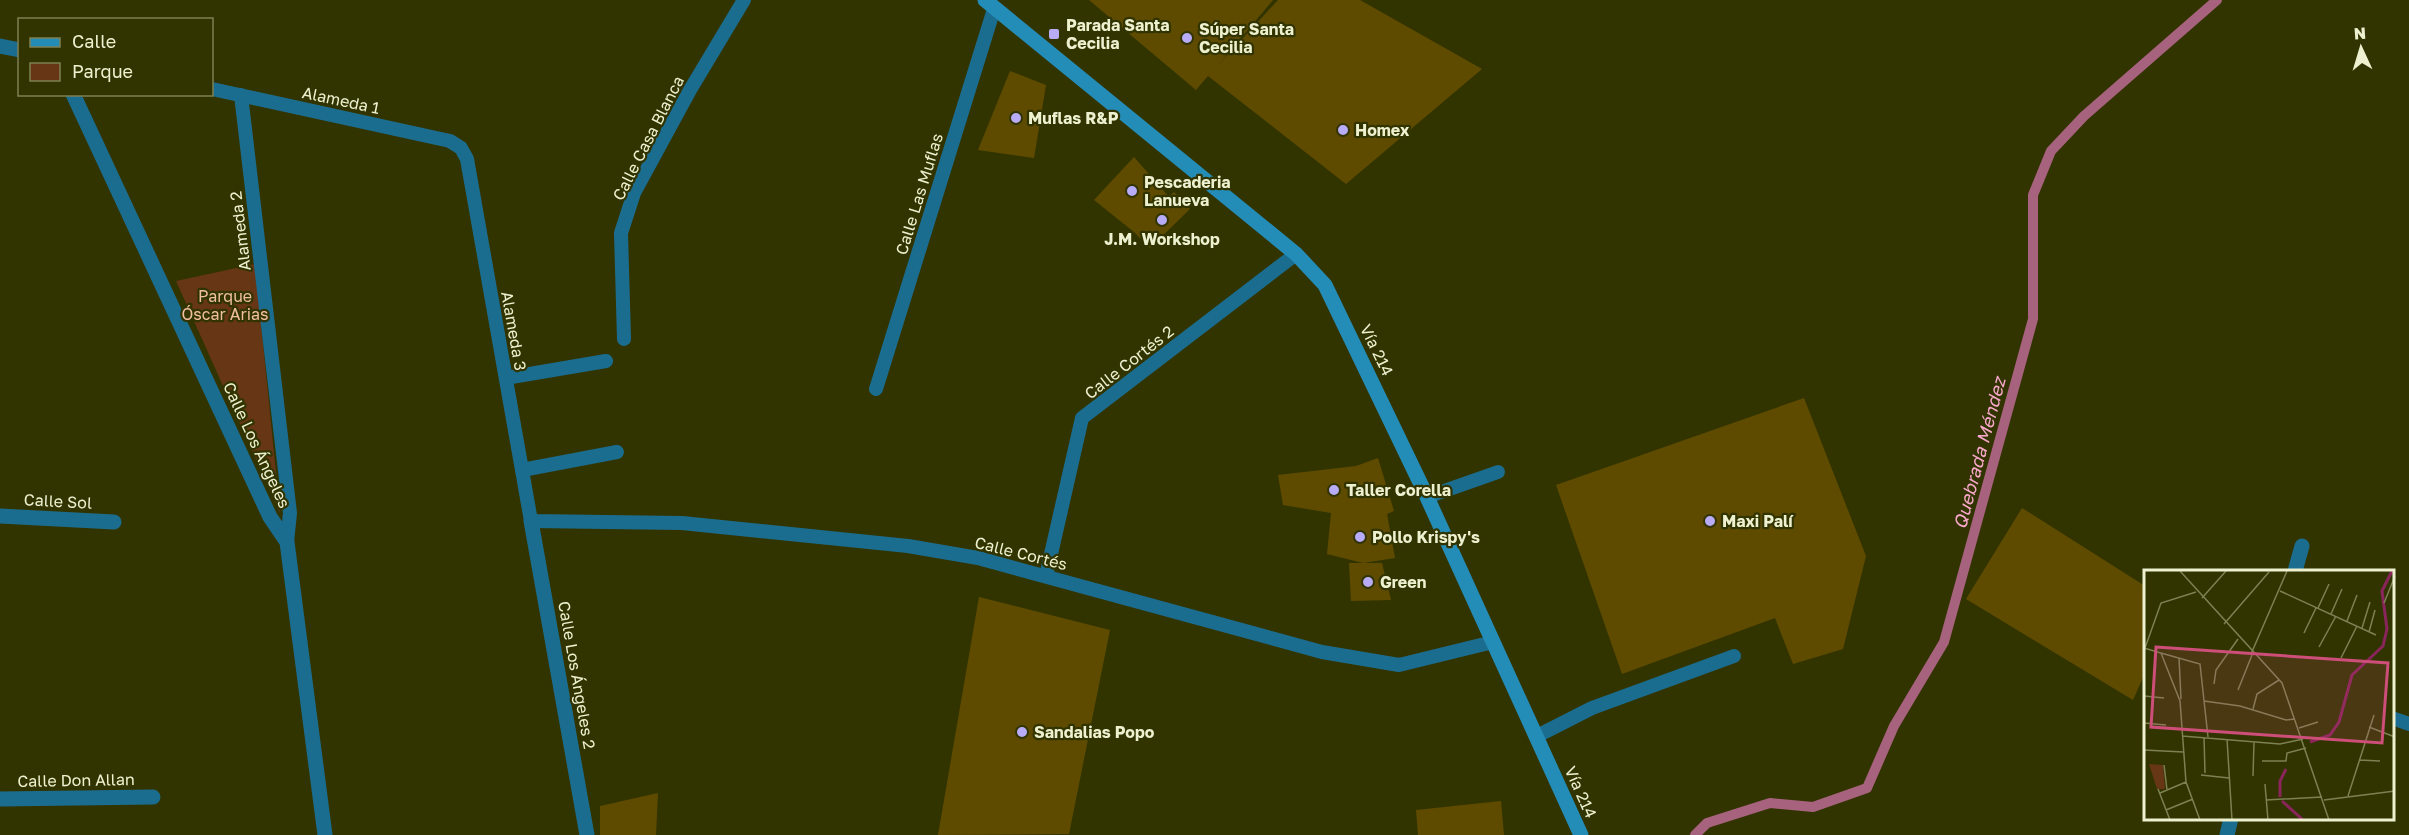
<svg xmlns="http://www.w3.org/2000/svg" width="2409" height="835" viewBox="0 0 2409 835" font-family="'Golos Text',sans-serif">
	<rect width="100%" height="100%" fill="#323400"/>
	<polygon fill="#663615" points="255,264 280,513 176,281"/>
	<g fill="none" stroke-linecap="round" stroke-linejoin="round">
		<polyline stroke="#a7627e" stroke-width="10" points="1695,835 1707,823 1770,803 1813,807 1867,788 1894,726 1944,642 2033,319 2033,195 2051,151 2084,116 2217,0"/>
	</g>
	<g fill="#5f4b00">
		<polygon points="1089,0 1273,0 1219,64 1278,0 1360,0 1482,69 1346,184 1208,76 1196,90"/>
		<polygon points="1010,71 1046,85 1034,158 978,150"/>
		<polygon points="1134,157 1169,197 1174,192 1190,209 1150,248 1134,232 1094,200"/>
		<polygon points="1804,398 1866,556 1843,649 1793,664 1775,618 1622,674 1556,485"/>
		<polygon points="1378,458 1394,511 1387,514 1395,558 1363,563 1327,554 1331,513 1283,505 1278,475 1356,466"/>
		<polygon points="2022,508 2145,586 2145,673 2133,700 1966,599"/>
		<polygon points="1349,563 1382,563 1391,600 1351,601"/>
		<polygon points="979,597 1110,630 1069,834 938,835"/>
		<polygon points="658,793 656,835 600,835 600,806"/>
		<polygon points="1501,801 1504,835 1418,835 1416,810"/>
	</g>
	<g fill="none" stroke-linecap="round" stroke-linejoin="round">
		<g stroke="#1b6d90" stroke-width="14">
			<polyline points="212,89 450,141 461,148 467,159 531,521 682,523 908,546 978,558 1322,652 1399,665 1493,642"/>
			<polyline points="241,95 290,513 287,542"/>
			<polyline points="624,339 621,233 634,193 690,90 744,0"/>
			<polyline points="506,378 606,361"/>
			<polyline points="876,389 994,9"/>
			<polyline points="522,470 617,452"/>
			<polyline points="1427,497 1498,472"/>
			<polyline points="1046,576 1082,418 1296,254"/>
			<polyline points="2392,718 2409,724"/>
			<polyline points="1537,736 1592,708 1734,656"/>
		</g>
		<g stroke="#1b6d90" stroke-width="15">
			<polyline points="0,46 20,50"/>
			<polyline points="73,94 270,517 287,542 325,835"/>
			<polyline points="0,516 114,522"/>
			<polyline points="531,521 587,835"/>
			<polyline points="2295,571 2302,546"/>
			<polyline points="0,799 153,797"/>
			<polyline points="2227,835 2231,818"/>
		</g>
		<polyline stroke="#238cb7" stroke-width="15" points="985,0 1296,254 1325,285 1427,497 1581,835"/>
	</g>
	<g fill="#b8abf7" stroke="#323400" stroke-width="2">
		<rect x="1048" y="28" width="12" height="12" rx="3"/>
		<circle cx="1187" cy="38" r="6"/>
		<circle cx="1016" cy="118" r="6"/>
		<circle cx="1343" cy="130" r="6"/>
		<circle cx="1132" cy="191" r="6"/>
		<circle cx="1162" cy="220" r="6"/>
		<circle cx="1334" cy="490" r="6"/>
		<circle cx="1710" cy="521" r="6"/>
		<circle cx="1360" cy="537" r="6"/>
		<circle cx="1368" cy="582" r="6"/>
		<circle cx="1022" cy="732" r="6"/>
	</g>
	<g text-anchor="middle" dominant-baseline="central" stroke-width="4.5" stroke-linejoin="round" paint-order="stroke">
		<g font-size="16" font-weight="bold" fill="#eef1d0" stroke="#323400" text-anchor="start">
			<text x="1066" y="25">Parada Santa<tspan x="1066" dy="18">Cecilia</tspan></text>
			<text x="1199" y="29">Súper Santa<tspan x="1199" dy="18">Cecilia</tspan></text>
			<text x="1028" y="118">Muflas R&amp;P</text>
			<text x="1355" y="130">Homex</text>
			<text x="1144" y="182">Pescaderia<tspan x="1144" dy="18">Lanueva</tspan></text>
			<text x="1162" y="239" text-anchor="middle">J.M. Workshop</text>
			<text x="1346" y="490">Taller Corella</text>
			<text x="1722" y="521">Maxi Palí</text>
			<text x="1372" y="537">Pollo Krispy's</text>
			<text x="1380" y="582">Green</text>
			<text x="1034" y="732">Sandalias Popo</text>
		</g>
		<g font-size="16" fill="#eef1d0" stroke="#323400">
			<text transform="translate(341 100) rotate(12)">Alameda 1</text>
			<text transform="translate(648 138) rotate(-63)">Calle Casa Blanca</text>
			<text transform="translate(919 194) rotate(-73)">Calle Las Muflas</text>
			<text transform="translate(240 231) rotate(-97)">Alameda 2</text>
			<text transform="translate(514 331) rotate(80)">Alameda 3</text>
			<text transform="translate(1377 350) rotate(64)">Vía 214</text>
			<text transform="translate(1129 362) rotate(-38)">Calle Cortés 2</text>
			<text transform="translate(257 445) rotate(65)">Calle Los Ángeles</text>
			<text transform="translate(58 501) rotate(3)">Calle Sol</text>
			<text transform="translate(1021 553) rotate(14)">Calle Cortés</text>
			<text transform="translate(577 675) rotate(80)">Calle Los Ángeles 2</text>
			<text transform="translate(76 780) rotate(-1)">Calle Don Allan</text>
			<text transform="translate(1581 792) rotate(66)">Vía 214</text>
		</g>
		<g font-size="16" fill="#f0bea1" stroke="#323400">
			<text x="225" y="296">Parque<tspan x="225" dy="18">Óscar Arias</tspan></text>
		</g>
		<g font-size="18" font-style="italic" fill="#f9a8cc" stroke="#323400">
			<text transform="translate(1979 453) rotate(-75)">Quebrada Méndez</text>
		</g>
	</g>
	<g transform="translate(2144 570)">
		<rect width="250" height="250" fill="#323400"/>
		<path d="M5,194L19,195L21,219H13Z" fill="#663615"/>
		<path fill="none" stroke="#89255b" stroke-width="3" d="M166,172L186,165L195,152L208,105L239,76L243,59L238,21L248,1M136,227V211L142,199M138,231L159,250"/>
		<path fill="none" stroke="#7d8053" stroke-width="1.5" d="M36,1L138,113L185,250M136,21L232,65M58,28L82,1M240,33L251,6M174,38L185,14M187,44L198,19M203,51L213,25M80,54L125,2M218,58L226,32M225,62L231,40M160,63L172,38M175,77L192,46M0,78L17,83L36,131L42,212L56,250M1,78L17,33L52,22M17,83L56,94L64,167M107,84L143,1M35,88L37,129M197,88L213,56M70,114L72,100L94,69M94,120L108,85M0,126L20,128M60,131L96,136L142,150L151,149M109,139L113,124L135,110M0,153L22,155M225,157L251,167M155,158L174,152M38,166L136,174L159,169M60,167L61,203M83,169L88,250M0,180L39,182M215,190L236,191M118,191H142L143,183L162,178M20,195L23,220M57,205L85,208M109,206L110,172M121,214L124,250M14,219L26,250M16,223L42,212M204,226L230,145M122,230L178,227M180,230L251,221M22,240L49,229"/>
		<path fill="#cd4e78" fill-opacity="0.15" stroke="#cd4e78" stroke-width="3" d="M12,77L244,93L238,173L7,157Z"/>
		<rect width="250" height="250" fill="none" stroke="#eef1d0" stroke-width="3"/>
	</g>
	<rect x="18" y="18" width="195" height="78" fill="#323400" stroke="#7d8053" stroke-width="1.5"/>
	<rect x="30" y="38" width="30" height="9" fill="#238cb7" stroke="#7d8053" stroke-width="1.5"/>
	<text x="72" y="48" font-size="18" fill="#eef1d0">Calle</text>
	<rect x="30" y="63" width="30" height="18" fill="#663615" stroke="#7d8053" stroke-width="1.5"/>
	<text x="72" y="78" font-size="18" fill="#eef1d0">Parque</text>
	<g transform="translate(2361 48) rotate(356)" stroke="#323400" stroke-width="4.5" paint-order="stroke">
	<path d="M0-4.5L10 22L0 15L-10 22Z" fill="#eef1d0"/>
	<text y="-9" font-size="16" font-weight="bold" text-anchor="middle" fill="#eef1d0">N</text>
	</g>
</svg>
